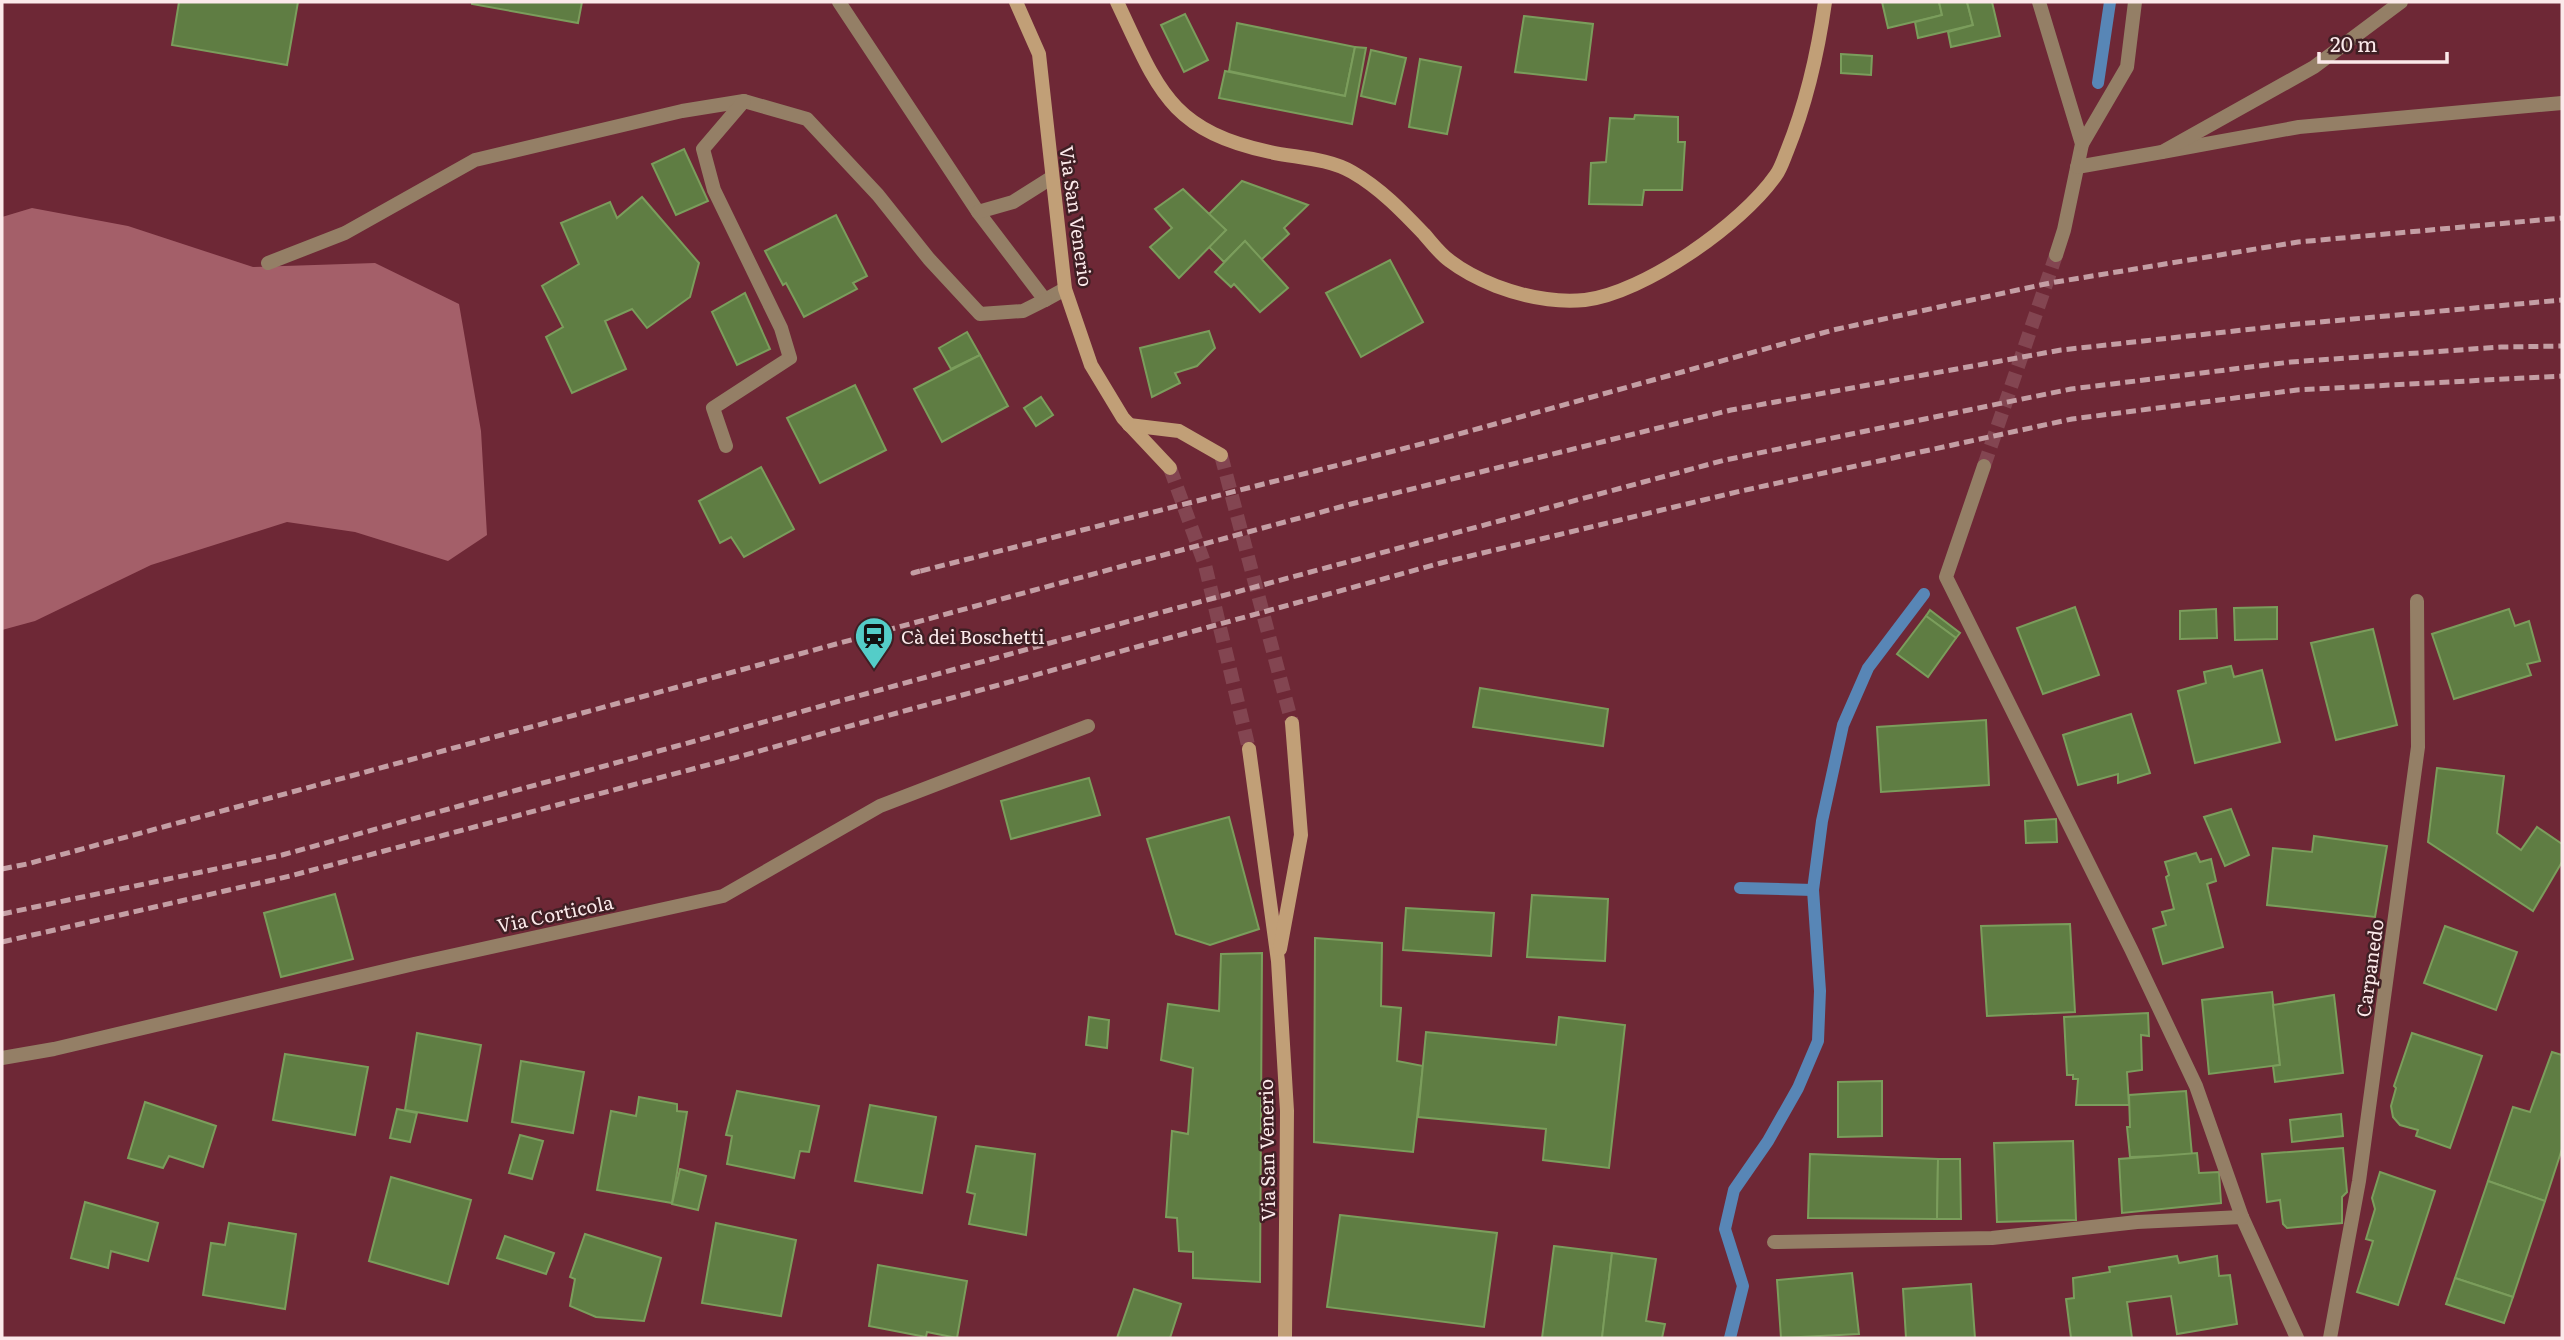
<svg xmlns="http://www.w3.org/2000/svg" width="2564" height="1340" viewBox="0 0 2564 1340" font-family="Literata,serif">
	<rect width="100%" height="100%" fill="#6e2836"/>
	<polygon fill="#a45f69" points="32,208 128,226 253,267 375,263 459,304 481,431 487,535 448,561 355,532 287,522 151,565 35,621 2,630 2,217"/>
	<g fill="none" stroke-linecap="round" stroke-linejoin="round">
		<g stroke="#5886b6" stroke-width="12">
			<polyline points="2098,83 2110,2"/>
			<polyline points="1740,888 1813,890"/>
			<polyline points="1730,1338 1743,1286 1725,1229 1734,1190 1768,1141 1798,1088 1818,1041 1820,991 1813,890 1822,821 1843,725 1868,668 1924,594"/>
		</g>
	</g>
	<g fill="#5f7d43" stroke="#7b9d5c" stroke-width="2">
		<polygon points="179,2 298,2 287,65 172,45"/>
		<polygon points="472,2 582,2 578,23 472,4"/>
		<polygon points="1882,2 1939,2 1942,15 1888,28"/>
		<polygon points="1939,2 1967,2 1973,25 1918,38 1915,22 1942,15"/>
		<polygon points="1967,2 1992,2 2000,36 1951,47 1948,32 1973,25"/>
		<polygon points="1185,14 1208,60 1184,72 1161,25"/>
		<polygon points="1524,16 1593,24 1586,80 1515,72"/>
		<polygon points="1237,23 1355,47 1345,96 1229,71"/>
		<polygon points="1355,47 1366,48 1352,124 1219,98 1225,71 1345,96"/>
		<polygon points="1371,50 1406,58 1395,104 1361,96"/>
		<polygon points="1841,54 1872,56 1871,75 1841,73"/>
		<polygon points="1420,59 1461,67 1447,134 1409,127"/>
		<polygon points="1635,115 1678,117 1678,142 1685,142 1682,190 1644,190 1642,205 1589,204 1591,163 1606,162 1610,118 1634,119"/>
		<polygon points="684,149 708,201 676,215 652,164"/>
		<polygon points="1242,181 1308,205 1284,228 1289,234 1261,260 1245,241 1224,262 1209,247 1226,230 1208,215"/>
		<polygon points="1183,189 1226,230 1179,278 1150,247 1172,228 1155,209"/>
		<polygon points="642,197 699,263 690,297 647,328 632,309 605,321 626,369 572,393 546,337 563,327 542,286 579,264 561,223 610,202 617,218"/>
		<polygon points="836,215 867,276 853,283 857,289 804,317 786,283 783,285 765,251"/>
		<polygon points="1245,241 1288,288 1260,312 1234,284 1231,287 1215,272"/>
		<polygon points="1390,260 1423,322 1361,357 1326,293"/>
		<polygon points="745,293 770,349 737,365 712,312"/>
		<polygon points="1209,331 1215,348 1197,366 1175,373 1180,383 1152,397 1140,348"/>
		<polygon points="967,332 980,355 951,369 939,348"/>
		<polygon points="980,355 1008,406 942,442 914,389"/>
		<polygon points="855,385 886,450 820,483 787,418"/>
		<polygon points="1041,397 1053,415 1036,426 1024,408"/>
		<polygon points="761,467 794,529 744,557 731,537 720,543 699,501"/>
		<polygon points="2075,607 2099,675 2043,694 2017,628"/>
		<polygon points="2277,607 2277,639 2235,640 2234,608"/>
		<polygon points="2216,609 2217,638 2180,639 2180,611"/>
		<polygon points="2509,609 2515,626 2529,621 2540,661 2527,664 2531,675 2454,699 2432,634"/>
		<polygon points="1930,610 1960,633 1956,638 1926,616"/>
		<polygon points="1926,616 1956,638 1928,677 1897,654"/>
		<polygon points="2373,629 2397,725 2336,740 2311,643"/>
		<polygon points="2231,666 2234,677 2262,670 2280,742 2195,763 2178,691 2206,683 2204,672"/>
		<polygon points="1480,688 1608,709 1603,746 1473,727"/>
		<polygon points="2131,714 2150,773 2118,783 2118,774 2078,785 2063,735"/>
		<polygon points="1986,720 1989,785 1881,792 1877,727"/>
		<polygon points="2437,768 2504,776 2497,833 2521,850 2537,827 2562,844 2562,862 2533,911 2428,842"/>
		<polygon points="1089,778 1100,815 1011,839 1001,801"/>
		<polygon points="2231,809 2249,855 2225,866 2204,817"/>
		<polygon points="1229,817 1259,929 1210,945 1176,934 1147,839"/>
		<polygon points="2056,819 2057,842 2026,843 2025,821"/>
		<polygon points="2314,836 2387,846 2375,917 2267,905 2273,848 2312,852"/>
		<polygon points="2196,853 2200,862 2211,859 2216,881 2207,884 2223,947 2163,964 2153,929 2166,925 2162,912 2174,909 2166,877 2169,875 2165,862"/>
		<polygon points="335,894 353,959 281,977 264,913"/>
		<polygon points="1532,895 1608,899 1605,961 1527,957"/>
		<polygon points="1406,908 1494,913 1491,956 1403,950"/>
		<polygon points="2070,924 2075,1012 1987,1016 1981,926"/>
		<polygon points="2445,926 2517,952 2496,1010 2424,983"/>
		<polygon points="1315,938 1382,943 1381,1006 1401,1008 1397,1061 1423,1066 1413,1152 1314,1142"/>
		<polygon points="1262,953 1260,1282 1193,1278 1193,1252 1179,1251 1177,1218 1166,1217 1172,1131 1188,1134 1193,1068 1161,1060 1168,1004 1219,1011 1221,954"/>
		<polygon points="2272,992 2280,1065 2209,1074 2202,1000"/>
		<polygon points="2334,995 2343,1073 2275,1082 2273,1066 2280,1065 2273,1005"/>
		<polygon points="2148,1013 2149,1036 2141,1035 2142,1070 2127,1072 2129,1105 2076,1105 2078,1079 2073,1079 2073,1075 2067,1075 2064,1017"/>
		<polygon points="1089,1017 1109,1020 1107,1048 1086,1045"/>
		<polygon points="1559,1017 1625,1025 1609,1168 1543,1160 1546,1129 1418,1117 1426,1032 1556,1045"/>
		<polygon points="417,1033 481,1045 467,1121 405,1110"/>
		<polygon points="2412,1033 2482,1056 2450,1148 2416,1136 2418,1130 2400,1125 2393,1117 2391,1106 2396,1088 2394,1086"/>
		<polygon points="2552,1052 2562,1055 2562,1149 2545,1201 2488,1181 2513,1107 2530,1112"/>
		<polygon points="285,1054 368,1067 355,1135 273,1120"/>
		<polygon points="521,1061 584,1072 573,1133 512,1122"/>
		<polygon points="1882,1081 1882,1136 1838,1137 1838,1082"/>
		<polygon points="737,1091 819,1106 809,1152 800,1151 794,1178 727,1164 732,1136 726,1135"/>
		<polygon points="2186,1091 2192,1155 2130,1157 2127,1127 2130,1127 2129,1095"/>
		<polygon points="639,1097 677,1104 677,1111 687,1112 672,1203 597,1190 611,1111 636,1116"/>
		<polygon points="145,1102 216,1126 203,1167 169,1156 163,1168 128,1158"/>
		<polygon points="870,1105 936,1117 922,1193 855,1181"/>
		<polygon points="397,1109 417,1113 410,1142 390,1138"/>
		<polygon points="2341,1114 2343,1136 2292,1142 2290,1120"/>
		<polygon points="520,1135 543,1141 532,1179 509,1173"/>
		<polygon points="2073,1141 2076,1220 1997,1222 1994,1143"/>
		<polygon points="976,1146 1035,1154 1026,1235 969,1224 975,1194 967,1192"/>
		<polygon points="2343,1148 2347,1192 2342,1197 2342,1223 2287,1228 2283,1224 2280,1200 2267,1202 2262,1154"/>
		<polygon points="2197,1153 2199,1173 2219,1172 2221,1203 2122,1213 2119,1159"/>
		<polygon points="1810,1154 1938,1159 1937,1219 1808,1218"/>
		<polygon points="1938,1159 1960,1159 1961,1219 1937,1219"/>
		<polygon points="680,1169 706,1176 698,1210 672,1204"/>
		<polygon points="2380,1172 2435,1191 2398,1305 2357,1292 2373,1241 2366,1239 2375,1209 2372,1198"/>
		<polygon points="391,1177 471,1200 448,1284 369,1261"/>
		<polygon points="2488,1181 2545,1201 2513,1297 2455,1278"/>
		<polygon points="85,1202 158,1223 148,1261 111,1251 108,1268 71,1258"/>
		<polygon points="1340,1215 1497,1233 1484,1327 1327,1307"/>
		<polygon points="229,1223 296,1234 285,1309 203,1295 211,1243 225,1245"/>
		<polygon points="716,1223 796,1240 781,1316 702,1303"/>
		<polygon points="585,1234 661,1258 644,1321 596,1317 570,1306 575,1279 570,1277"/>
		<polygon points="505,1236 554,1253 546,1274 497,1258"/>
		<polygon points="1554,1246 1612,1253 1602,1338 1542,1338"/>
		<polygon points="1612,1253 1656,1259 1646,1321 1665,1324 1662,1338 1602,1338"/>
		<polygon points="2177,1256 2179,1263 2217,1256 2219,1276 2230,1275 2237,1324 2177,1334 2171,1296 2127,1302 2132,1338 2071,1338 2066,1299 2074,1298 2073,1278 2110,1272 2109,1267"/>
		<polygon points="878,1265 967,1281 957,1338 927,1332 926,1337 869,1326"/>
		<polygon points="1852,1273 1859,1334 1781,1338 1777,1280"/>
		<polygon points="2455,1278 2513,1297 2504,1323 2446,1304"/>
		<polygon points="1971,1284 1975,1338 1906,1338 1903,1289"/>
		<polygon points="1134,1289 1181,1304 1170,1338 1117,1338"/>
	</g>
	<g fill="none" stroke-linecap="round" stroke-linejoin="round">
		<polyline stroke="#834551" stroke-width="14" stroke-dasharray="14 7" stroke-linecap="butt" points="1984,466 2056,255"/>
		<g stroke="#834551" stroke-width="14" stroke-dasharray="14 7" stroke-linecap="butt">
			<polyline points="1221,455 1292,723"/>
			<polyline points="1170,468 1205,565 1249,749"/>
		</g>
		<g stroke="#947f66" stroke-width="14">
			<polyline points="839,2 978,212 1045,300 1065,289"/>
			<polyline points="978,212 1013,202 1051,178"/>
			<polyline points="268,263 345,233 475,160 682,111 744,101 807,119 878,195 929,259 980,314 1023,311 1045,300"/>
			<polyline points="726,446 713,408 790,358 781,328 714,190 703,149 744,101"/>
		</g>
		<g stroke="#947f66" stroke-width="14">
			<polyline points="2039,2 2082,144 2064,230 2056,255"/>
			<polyline points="2082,144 2127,67 2135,2"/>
			<polyline points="2162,152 2299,127 2562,103"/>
			<polyline points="2077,167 2162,152 2314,67 2401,2"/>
			<polyline points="1984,466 1946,577 2131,949 2196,1086 2242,1217 2297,1338"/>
			<polyline points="2,1058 54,1049 414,964 723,896 880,806 1088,726"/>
			<polyline points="1774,1242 1992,1238 2137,1222 2242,1217"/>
			<polyline points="2330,1338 2359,1181 2418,747 2417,601"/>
		</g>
		<g stroke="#c19f77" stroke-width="14">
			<polyline points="1016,2 1039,54 1065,289 1091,365 1123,418 1170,468"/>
			<path d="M1117,2C1158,88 1168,130 1270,152C1298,158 1327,158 1352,172C1380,188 1402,211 1424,234C1432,243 1440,254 1450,261C1463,271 1481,280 1496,286C1525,297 1554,303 1585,300C1644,293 1742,224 1776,175C1781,168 1784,158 1787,151C1806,104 1818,52 1825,2"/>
			<polyline points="1129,425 1179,431 1221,455"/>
			<polyline points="1249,749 1278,961 1287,1111 1285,1338"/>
			<polyline points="1280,949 1301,835 1292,723"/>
		</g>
		<g stroke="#c49ea4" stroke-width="5" stroke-dasharray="10 5" stroke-linecap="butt">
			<polyline points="920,571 913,573 1441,439 1833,330 2050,283 2298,242 2562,218"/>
			<polyline points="2,869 27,864 1351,504 1731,410 2061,350 2298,324 2562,300"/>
			<polyline points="2,914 282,855 1155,614 1725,460 2071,389 2291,362 2501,347 2562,346"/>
			<polyline points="2,942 290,876 734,758 1441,563 1741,491 2072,419 2297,390 2562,376"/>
		</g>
	</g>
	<defs>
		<g id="station-pin" transform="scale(2.0125)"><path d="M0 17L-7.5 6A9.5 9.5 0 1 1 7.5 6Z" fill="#54cdc8" stroke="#3f1f24"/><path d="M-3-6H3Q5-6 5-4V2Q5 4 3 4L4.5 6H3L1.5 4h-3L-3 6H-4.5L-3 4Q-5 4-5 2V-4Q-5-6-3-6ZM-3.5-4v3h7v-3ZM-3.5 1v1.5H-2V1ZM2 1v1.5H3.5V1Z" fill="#111"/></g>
	</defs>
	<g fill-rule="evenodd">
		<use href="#station-pin" x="874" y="636"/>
	</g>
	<g text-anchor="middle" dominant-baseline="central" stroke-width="5" stroke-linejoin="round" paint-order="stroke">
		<g font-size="19" fill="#fbe9ea" stroke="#3f1f24">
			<text transform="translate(1077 216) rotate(82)">Via San Venerio</text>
			<text transform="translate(555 913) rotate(-12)">Via Corticola</text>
			<text transform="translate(2369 968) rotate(-82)">Carpanedo</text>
			<text transform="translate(1266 1150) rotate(-91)">Via San Venerio</text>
		</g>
		<g font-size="19" fill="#fbe9ea" stroke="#3f1f24" text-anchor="start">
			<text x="901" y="636">Cà dei Boschetti</text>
		</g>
	</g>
	<rect width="2564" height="1340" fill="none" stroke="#fbe9ea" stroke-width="7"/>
	<path d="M2319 52v10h128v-10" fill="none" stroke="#fbe9ea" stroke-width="3.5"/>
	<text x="2330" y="52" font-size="21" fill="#fbe9ea" stroke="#3f1f24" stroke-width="5" paint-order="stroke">20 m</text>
</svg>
